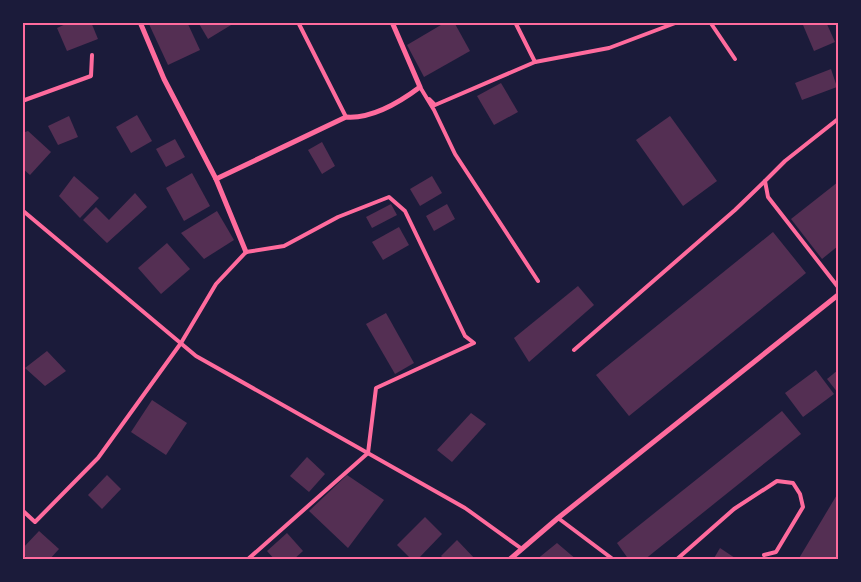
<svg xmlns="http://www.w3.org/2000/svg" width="861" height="582" viewBox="0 0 861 582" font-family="'Alegreya Sans',sans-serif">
	<rect width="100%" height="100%" fill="#1b1b3a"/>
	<g fill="#542f53">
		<polygon points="70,22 91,22 98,39 67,51 57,28"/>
		<polygon points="148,22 187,22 200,50 168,65"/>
		<polygon points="198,22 236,22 208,39"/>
		<polygon points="446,22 454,22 470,51 424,77 407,45"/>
		<polygon points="808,22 826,22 835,42 814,51 803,25"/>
		<polygon points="831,69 837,87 802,100 795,83"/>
		<polygon points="501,83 518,112 494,125 477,96"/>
		<polygon points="137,115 152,141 131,153 116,127"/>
		<polygon points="69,116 78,137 58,145 48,126"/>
		<polygon points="670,116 717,181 683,206 636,140"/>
		<polygon points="28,131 51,152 30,175 22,168 22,133"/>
		<polygon points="175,139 185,157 166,167 156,149"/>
		<polygon points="322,142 335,166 322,174 308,150"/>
		<polygon points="192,173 210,206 184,221 166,188"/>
		<polygon points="74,176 99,198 80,218 59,196"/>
		<polygon points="432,176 442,193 420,206 410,189"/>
		<polygon points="838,182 838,246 822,259 791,219"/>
		<polygon points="135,193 147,207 107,243 83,220 96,207 109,220"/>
		<polygon points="391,204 397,215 372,228 366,217"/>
		<polygon points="447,204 455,219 434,231 426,216"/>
		<polygon points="217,211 234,240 204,259 181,233"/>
		<polygon points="399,227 409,245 383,260 372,242"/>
		<polygon points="773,232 806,273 629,416 596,375"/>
		<polygon points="167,243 190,269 161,294 138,268"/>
		<polygon points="578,286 594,305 529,362 514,338"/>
		<polygon points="386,313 414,363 395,374 366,324"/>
		<polygon points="47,351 66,371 45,386 25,368"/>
		<polygon points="816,370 834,394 803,417 785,393"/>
		<polygon points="838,370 838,393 827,379"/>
		<polygon points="152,400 187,423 166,455 131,432"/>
		<polygon points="782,411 801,434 644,560 629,560 617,543"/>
		<polygon points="471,413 486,424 452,462 437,450"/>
		<polygon points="307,457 325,474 309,492 290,476"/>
		<polygon points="107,475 121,489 102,509 88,495"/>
		<polygon points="347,475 384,500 348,548 309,511"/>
		<polygon points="838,493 838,560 798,560"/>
		<polygon points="425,517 442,534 417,560 412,560 397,545"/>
		<polygon points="39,531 59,549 49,560 29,560 22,553 22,549"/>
		<polygon points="287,533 303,551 293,560 275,560 267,551"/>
		<polygon points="457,540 476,560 445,560 441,556"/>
		<polygon points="557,543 577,560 563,560 561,557 558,560 536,560"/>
		<polygon points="720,548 738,560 713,560"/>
	</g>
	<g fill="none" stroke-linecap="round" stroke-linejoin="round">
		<g stroke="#ff6b9d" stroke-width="4">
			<polyline points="298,22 346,117"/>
			<polyline points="710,22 735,59"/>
			<polyline points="535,62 609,48 678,22"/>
			<polyline points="420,87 434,110 455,154 538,281"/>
			<polyline points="429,99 435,105 535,62 515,22"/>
			<polyline points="22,101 91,76 92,55"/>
			<polyline points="838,119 785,161 765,181 768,197 838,287"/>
			<polyline points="22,210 196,356 465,508 522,549"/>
			<polyline points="574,350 735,210 765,181"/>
			<polyline points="22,510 35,522 98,458 181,343 216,284 246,252 284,246 338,217 389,197 405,211 465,336 474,343 376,388 368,453 247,560"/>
			<polyline points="558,518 614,560"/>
			<polyline points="676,560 734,509 777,481 793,483 800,494 803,507 776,552 764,555"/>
		</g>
		<g stroke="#ff6b9d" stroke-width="5">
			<polyline points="140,22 164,79 216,179 246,252"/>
			<path d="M216,179L346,117C371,119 400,102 420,87L392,22"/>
			<polyline points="509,560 558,518 838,295"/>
		</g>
	</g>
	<rect width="861" height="582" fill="none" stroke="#1b1b3a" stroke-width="48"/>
	<rect x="24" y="24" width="813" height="534" fill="none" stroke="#ff6b9d" stroke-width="2"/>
</svg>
